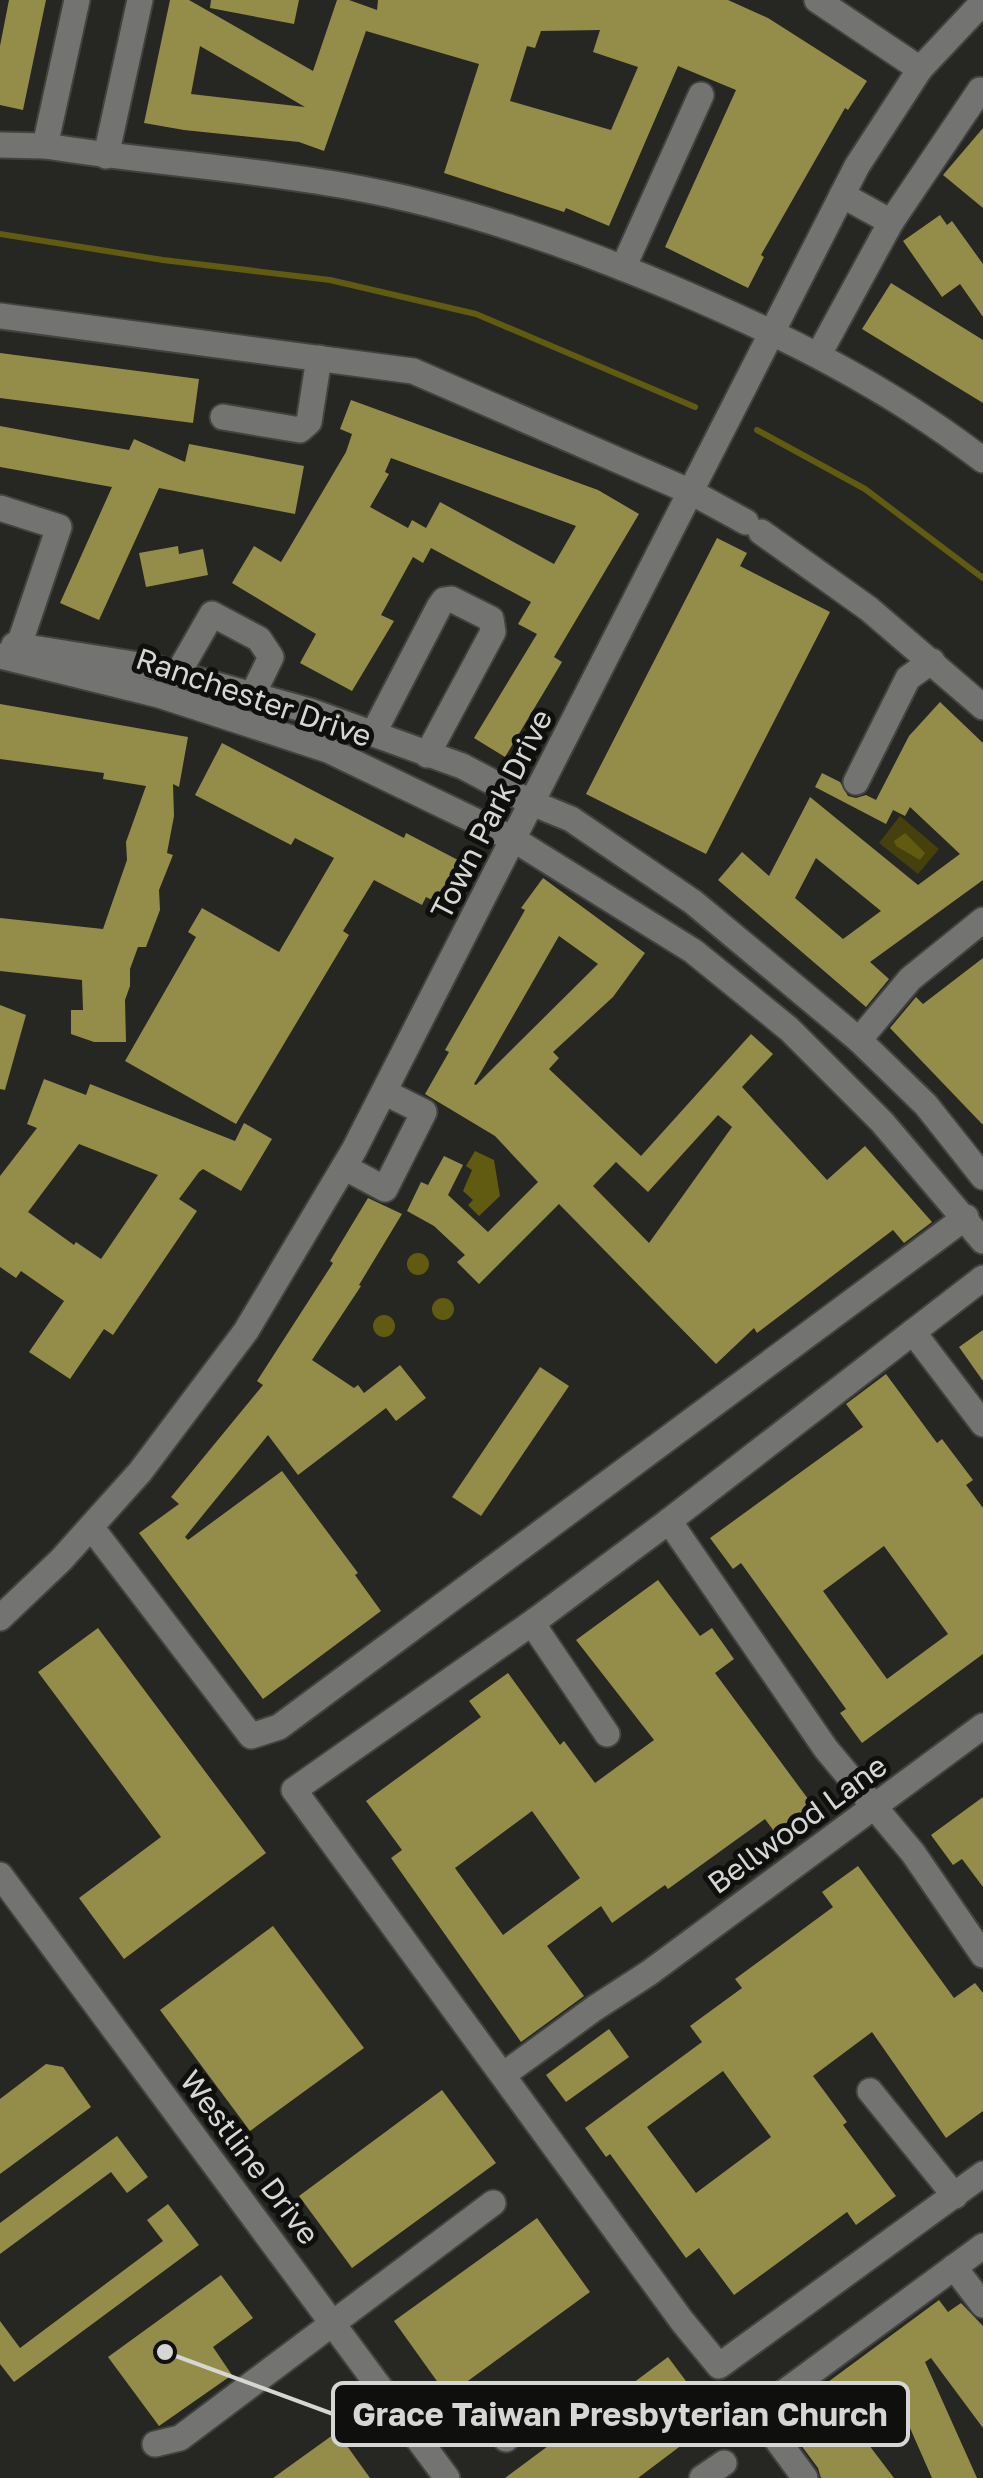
<svg xmlns="http://www.w3.org/2000/svg" width="983" height="2478" viewBox="0 0 983 2478" font-family="'Golos Text',sans-serif">
	<rect width="100%" height="100%" fill="#262622"/>
	<polygon fill="#46410c" points="900,816 939,849 918,874 879,843"/>
	<g fill="#615a11">
		<polygon points="905,833 925,853 920,860 896,846 894,841"/>
		<polygon points="475,1151 494,1160 500,1196 479,1216 468,1205 473,1200 463,1191 472,1170 466,1166"/>
		<circle cx="418" cy="1264" r="11"/>
		<circle cx="443" cy="1309" r="11"/>
		<circle cx="384" cy="1326" r="11"/>
	</g>
	<g fill="none" stroke-linecap="round" stroke-linejoin="round">
		<g stroke="#615a11" stroke-width="6">
			<polyline points="0,234 163,260 330,280 476,314 695,407"/>
			<polyline points="757,430 865,489 983,578"/>
		</g>
	</g>
	<g fill="#948d4a" fill-rule="evenodd">
		<polygon points="9,0 46,0 23,110 0,105 0,46"/>
		<path d="M170,0H189L313,71L337,0H349L377,10L378,0H728L768,18L867,81L848,110L845,108L761,255L764,257L748,288L665,247L736,90L678,66L609,226L566,208L564,212L444,173L479,64L366,31L324,151L299,142L184,130L144,123ZM600,30L593,52L638,67L611,130L510,101L527,46L535,48L541,31ZM200,46L305,107L191,94Z"/>
		<polygon points="211,0 299,0 294,24 210,8"/>
		<polygon points="983,128 983,208 943,175"/>
		<polygon points="940,215 947,225 952,221 983,264 983,317 960,284 942,297 903,241"/>
		<polygon points="891,283 983,340 983,403 862,329"/>
		<polygon points="0,353 199,379 193,423 0,398"/>
		<path d="M351,400L598,490L639,514L554,657L562,662L505,757L474,738L537,634L518,624L531,602L431,548L423,563L413,557L381,615L394,621L352,691L300,663L316,634L232,583L254,546L281,562L346,452L352,434L340,429ZM391,458L576,526L554,564L440,502L426,528L412,520L408,528L370,507L389,474L385,472Z"/>
		<polygon points="0,426 129,450 134,439 185,462 189,444 304,466 295,514 159,488 99,620 60,603 112,487 0,467"/>
		<polygon points="717,538 747,553 740,566 830,612 706,854 586,794"/>
		<polygon points="178,546 179,554 203,549 208,575 146,587 139,553"/>
		<path d="M940,702L983,743V880L870,962L889,979L866,1007L718,880L742,852L769,876L810,797L918,885L960,854L910,807L905,816L893,810L886,824L815,787L822,773L840,782L848,796L856,798L866,795L876,800L909,736ZM816,858L881,911L843,939L795,898Z"/>
		<polygon points="0,704 188,737 179,787 173,784 174,816 167,853 173,855 159,890 160,910 146,947 138,947 130,969 130,986 125,1000 126,1042 94,1042 71,1034 71,1010 83,1010 82,980 0,971 0,918 103,929 127,860 126,842 146,786 103,779 104,773 0,759"/>
		<polygon points="222,743 404,838 406,833 458,860 436,902 426,897 422,905 374,880 343,931 349,935 236,1124 125,1061 196,937 188,932 202,908 279,952 334,858 295,838 291,845 195,795"/>
		<path d="M543,878L645,953L613,997L553,1052L559,1058L549,1069L641,1156L751,1034L773,1054L742,1087L827,1180L865,1146L932,1222L904,1243L893,1230L757,1333L754,1328L716,1364L559,1204L479,1284L457,1262L465,1255L434,1226L407,1211L421,1182L428,1185L444,1156L463,1165L448,1195L488,1232L538,1182L495,1136L425,1094L449,1052L445,1050L525,910L521,908ZM559,936L598,964L476,1085L474,1084ZM718,1115L732,1127L649,1243L593,1186L616,1162L648,1192Z"/>
		<polygon points="983,958 983,1125 890,1028 916,997 923,1004"/>
		<polygon points="0,1005 26,1015 5,1090 0,1089"/>
		<path d="M44,1079L86,1095L90,1084L235,1141L244,1123L272,1139L241,1191L203,1169L199,1172L179,1199L197,1211L113,1335L104,1329L70,1379L29,1352L64,1301L21,1271L16,1278L0,1267V1176L37,1128L27,1124ZM79,1144L158,1175L101,1259L76,1242L74,1245L28,1212Z"/>
		<polygon points="368,1198 402,1214 359,1285 361,1286 312,1360 354,1388 358,1385 364,1393 400,1365 426,1398 396,1421 386,1408 298,1475 268,1435 185,1537 188,1540 282,1471 358,1573 355,1575 381,1611 263,1699 139,1533 179,1504 171,1497 263,1385 257,1381 333,1263 330,1261"/>
		<polygon points="983,1330 983,1381 959,1347"/>
		<polygon points="540,1367 569,1386 481,1516 452,1497"/>
		<path d="M886,1374L937,1443L942,1439L973,1480L966,1485L983,1508V1654L862,1743L840,1713L846,1709L741,1563L733,1569L710,1538L863,1427L846,1404ZM884,1546L948,1634L887,1679L823,1591Z"/>
		<path d="M658,1580L700,1636L712,1628L734,1659L715,1673L814,1807L776,1834L765,1819L668,1889L665,1885L612,1923L601,1906L547,1946L584,1996L521,2042L391,1858L402,1850L366,1801L481,1717L469,1701L508,1673L560,1745L564,1741L595,1783L654,1740L576,1640ZM532,1811L580,1878L503,1935L455,1868Z"/>
		<polygon points="98,1628 266,1853 124,1959 79,1898 161,1837 38,1672"/>
		<polygon points="983,1797 983,1887 962,1859 953,1865 931,1835"/>
		<path d="M858,1866L954,1998L975,1983L983,1993V2111L946,2138L872,2032L813,2076L847,2122L843,2125L896,2196L856,2225L847,2212L734,2295L699,2248L686,2258L610,2154L606,2157L585,2128L702,2042L690,2026L742,1988L735,1979L833,1907L822,1892ZM723,2071L771,2137L696,2193L647,2127Z"/>
		<polygon points="273,1926 364,2048 250,2131 160,2010"/>
		<polygon points="609,2029 629,2057 566,2102 546,2075"/>
		<polygon points="46,2064 63,2067 91,2107 0,2174 0,2099"/>
		<polygon points="442,2090 496,2163 352,2268 299,2196"/>
		<polygon points="117,2136 148,2177 127,2193 111,2172 0,2254 0,2223"/>
		<polygon points="168,2204 199,2245 14,2382 0,2364 0,2321 20,2348 163,2241 147,2220"/>
		<polygon points="537,2218 590,2292 461,2386 444,2391 394,2321"/>
		<polygon points="221,2275 253,2318 213,2347 232,2375 159,2426 108,2357"/>
		<polygon points="939,2300 948,2312 961,2303 983,2326 983,2428 931,2358 925,2362 977,2478 932,2478 899,2403 859,2432 894,2478 821,2478 818,2468 789,2429 795,2425 786,2413"/>
		<polygon points="668,2357 715,2420 638,2478 505,2478"/>
		<polygon points="337,2432 370,2478 273,2478"/>
	</g>
	<g fill="none" stroke-linecap="round" stroke-linejoin="round">
		<g stroke="#42423e" stroke-width="29">
			<g id="minor">
				<polyline points="817,0 920,69"/>
				<path d="M0,145L45,146C145,162 247,168 346,186C459,206 567,244 672,288C785,336 885,385 983,460"/>
				<polyline points="45,146 77,0"/>
				<polyline points="106,156 140,0"/>
				<polyline points="842,195 891,222"/>
				<polyline points="623,268 701,95"/>
				<polyline points="0,316 413,371 691,492 746,522"/>
				<polyline points="819,354 891,222 980,90"/>
				<polyline points="223,417 300,430 309,422 319,358"/>
				<polyline points="0,508 59,527 19,645"/>
				<polyline points="761,532 869,609 983,707"/>
				<polyline points="14,645 152,667 310,711 462,766 532,803 571,819 693,902 859,1040 926,1105 983,1177"/>
				<polyline points="0,656 159,695 328,750 513,839 693,951 789,1029 882,1122 983,1241"/>
				<polyline points="177,675 212,614 259,639 271,657 252,696"/>
				<polyline points="373,734 439,607 444,600 451,599 491,619 493,632 427,755"/>
				<polyline points="856,782 908,678 932,661"/>
				<polyline points="859,1040 910,979 983,920"/>
				<polyline points="344,1167 385,1189 424,1112 384,1092"/>
				<polyline points="983,1278 913,1332 983,1424"/>
				<polyline points="913,1332 669,1521 826,1749 913,1853 983,1955"/>
				<polyline points="91,1527 251,1736 279,1727 966,1217"/>
				<polyline points="0,1618 61,1560 140,1472 246,1331 354,1150 857,166 920,69 983,2"/>
				<polyline points="536,1620 294,1790 682,2321 719,2366 983,2174"/>
				<polyline points="607,1734 538,1632 536,1620 669,1521"/>
				<polyline points="0,1875 447,2478"/>
				<polyline points="503,2075 595,2008 649,1973 983,1726"/>
				<polyline points="870,2091 955,2196"/>
				<polyline points="954,2267 983,2305"/>
				<path d="M413,2431C463,2396 467,2385 506,2439"/>
				<polyline points="155,2444 180,2438 493,2203"/>
				<polyline points="702,2478 724,2463"/>
				<polyline points="805,2478 761,2418 779,2396 983,2246"/>
			</g>
		</g>
		<use href="#minor" stroke="#737371" stroke-width="25"/>
	</g>
	<g text-anchor="middle" dominant-baseline="central" stroke-width="10" stroke-linejoin="round" paint-order="stroke">
		<g font-size="30" fill="#d6d6d4" stroke="#0f0f0d">
			<text transform="translate(254 697) rotate(19)">Ranchester Drive</text>
			<text transform="translate(491 814) rotate(-63)">Town Park Drive</text>
			<text transform="translate(797 1824) rotate(-36)">Bellwood Lane</text>
			<text transform="translate(250 2157) rotate(53)">Westline Drive</text>
		</g>
	</g>
	<path fill="none" stroke="#d6d6d4" stroke-width="4" d="M165 2352L333 2414"/>
	<circle fill="#d6d6d4" stroke="#0f0f0d" stroke-width="4" cx="165" cy="2352" r="10"/>
	<rect fill="#0f0f0d" stroke="#d6d6d4" stroke-width="4" x="333" y="2383" width="575" height="62" rx="10"/>
	<g font-size="32" text-anchor="middle" font-weight="bold" fill="#d6d6d4">
		<text x="620" y="2426">Grace Taiwan Presbyterian Church</text>
	</g>
</svg>
